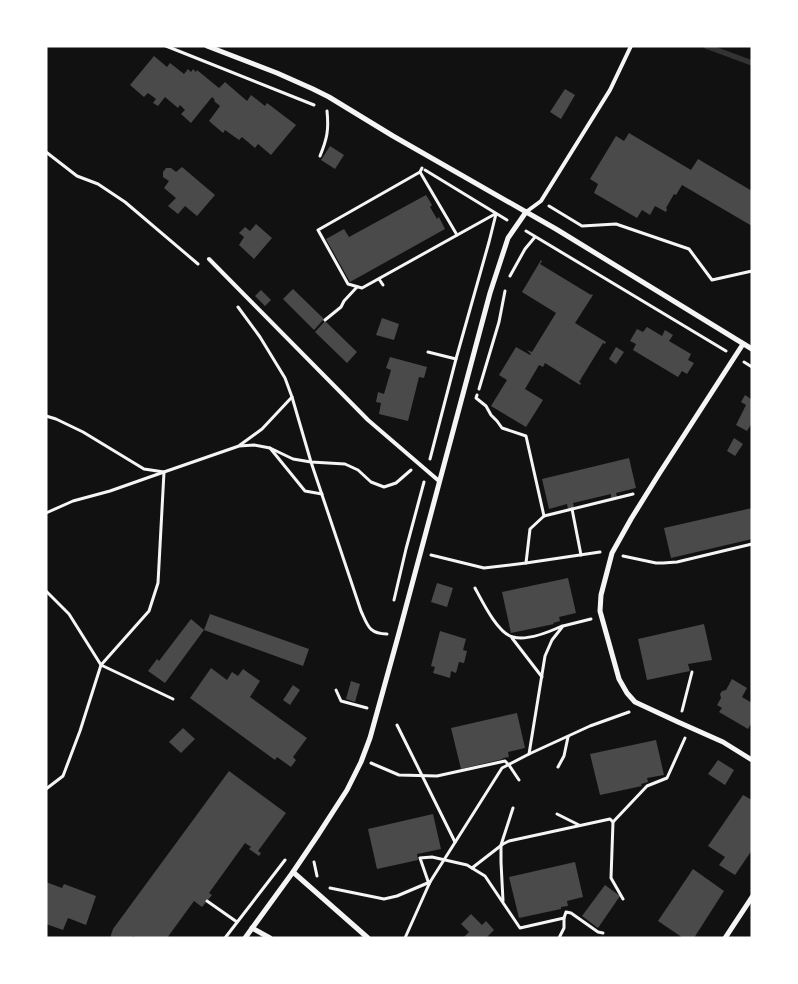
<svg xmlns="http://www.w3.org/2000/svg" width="798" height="984" viewBox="0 0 798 984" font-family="Raleway,sans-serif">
	<rect width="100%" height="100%" fill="#111"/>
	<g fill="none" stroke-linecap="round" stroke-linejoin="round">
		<polyline stroke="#333" stroke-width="5.5" points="706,46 752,63"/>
	</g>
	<g fill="#4a4a4a">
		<polygon points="154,56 167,67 170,63 184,74 188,69 191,72 193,69 196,72 197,70 219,88 225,82 247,101 251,95 265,106 267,103 296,125 271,155 258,144 255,148 242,137 239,140 225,130 223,133 209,121 220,106 214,101 215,100 212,97 191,123 181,114 185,110 180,105 178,108 165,97 158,106 153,103 156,99 148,93 144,97 130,85"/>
		<polygon points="565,89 575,95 561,119 550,112"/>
		<polygon points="629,133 691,170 698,159 752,191 752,226 682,185 676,195 674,194 666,208 667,209 666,212 655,206 650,215 642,210 637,218 594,193 598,184 590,179 616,136 624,141"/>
		<polygon points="330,146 344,155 335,169 321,160"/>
		<polygon points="182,167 215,195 197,216 185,206 178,214 168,206 176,198 164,188 169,181 163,177 163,172 166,168 171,168 176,172"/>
		<polygon points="426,195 432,205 430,207 437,219 439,217 445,229 350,282 326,239 344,229 349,237"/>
		<polygon points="256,224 272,238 254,259 239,245 244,237 239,233 245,227 250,231"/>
		<polygon points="541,260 542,261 540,264 591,295 591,294 593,295 575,323 606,342 605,344 603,343 579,382 581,383 580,385 545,363 543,367 539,365 525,389 543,400 526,427 491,406 507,380 499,375 516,347 530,355 531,354 527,350 532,352 556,313 522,292"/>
		<polygon points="293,289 324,319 314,330 283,299"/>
		<polygon points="261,290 271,300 265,306 255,296"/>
		<polygon points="382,318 399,324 394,340 376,335"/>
		<polygon points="325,321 357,352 347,363 315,332"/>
		<polygon points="647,327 662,336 665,330 673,335 669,341 691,354 688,360 694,363 687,374 682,371 678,377 633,350 636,344 630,341 637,329 643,332"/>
		<polygon points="616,347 624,352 616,364 609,359"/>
		<polygon points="390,357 427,367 424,378 419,377 408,421 379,414 381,403 376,402 378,392 384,394 391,370 386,368"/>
		<polygon points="745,395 751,399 752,397 752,423 747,431 736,425 746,405 741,402"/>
		<polygon points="734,438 743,444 735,456 727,451"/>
		<polygon points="629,458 636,488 616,493 617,497 611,498 611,494 573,503 574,507 568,509 567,504 549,509 542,479"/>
		<polygon points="752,508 752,539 671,558 664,528"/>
		<polygon points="568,578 576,613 559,617 560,621 553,623 554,624 511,633 502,592"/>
		<polygon points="437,583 453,588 447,607 431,602"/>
		<polygon points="210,614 309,649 303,666 204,630 165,683 148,671 157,659 159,661 191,619 204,630"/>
		<polygon points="704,624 712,660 688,664 690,671 647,680 638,639"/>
		<polygon points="440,631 466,639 463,650 467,651 464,663 459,662 456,673 451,671 450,678 433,673 435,667 431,666"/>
		<polygon points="211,668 227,680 232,672 238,676 243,669 260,681 250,697 307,738 293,757 296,760 291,767 277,757 275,760 190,698"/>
		<polygon points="732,679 747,688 742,697 752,703 752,722 748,729 719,712 722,708 717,705 721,698 720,694 722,691 726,690"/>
		<polygon points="351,681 360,684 355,702 346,699"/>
		<polygon points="293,685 300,690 290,705 283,700"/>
		<polygon points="517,713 525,748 508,752 509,757 503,758 503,759 461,769 451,728"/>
		<polygon points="183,728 195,739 181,753 169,742"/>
		<polygon points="656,740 664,775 647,778 648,782 641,784 642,786 600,795 590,754"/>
		<polygon points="718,760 734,770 725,785 708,774"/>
		<polygon points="229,771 286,813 258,851 261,853 259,856 249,849 251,847 245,843 209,893 212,895 202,907 194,901 167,938 136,938 133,936 132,938 110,938 113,929"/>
		<polygon points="743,795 752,800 752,850 735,875 719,865 725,857 708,846"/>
		<polygon points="433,814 441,849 417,854 418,860 377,869 368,829"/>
		<polygon points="575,862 583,897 567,901 568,906 561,907 561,909 519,918 509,877"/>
		<polygon points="693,869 724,891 694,938 683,938 658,921"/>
		<polygon points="46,882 62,888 64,884 96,896 86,925 68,918 63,930 46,924"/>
		<polygon points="605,885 620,896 598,928 582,916"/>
		<polygon points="471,914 482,925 486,921 494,930 486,938 463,938 469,932 461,924"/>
	</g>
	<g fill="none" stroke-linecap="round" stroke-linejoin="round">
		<g stroke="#f5f5f5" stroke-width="3">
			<polyline points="166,46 314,105"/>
			<polyline points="46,152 77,176 98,184 125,202 198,264"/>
			<path d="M320,156C327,139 329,130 327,111"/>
			<polyline points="422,168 420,172 318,230 348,284 362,288 495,214"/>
			<polyline points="425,170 507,220"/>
			<polyline points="420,172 457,235"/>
			<polyline points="549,206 582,226 616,224 689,249 712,280 752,271"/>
			<polyline points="526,231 726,351"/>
			<polyline points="510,276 525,249 535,237"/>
			<polyline points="379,279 383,285"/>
			<path d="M238,307L260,337L285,378L292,397L311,462L361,611C368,626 369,634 387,634"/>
			<polyline points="325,320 341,307 344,301 357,287"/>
			<polyline points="428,352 456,359"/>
			<polyline points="744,362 752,367"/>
			<polyline points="479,389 499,322 505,291"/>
			<polyline points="477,395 476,398 486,406 491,415 497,421 502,428 526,436 544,516"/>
			<polyline points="46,416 56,419 83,432 144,469 164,472 239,446 254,445 270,448 293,459 311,462 345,464 358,470 371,482 384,487 396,483 411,470"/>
			<polyline points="240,445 262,429 292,397"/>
			<polyline points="270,448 305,491 322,494"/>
			<polyline points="430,459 456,359 489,242 496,214"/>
			<polyline points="572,509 581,555"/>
			<polyline points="46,513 73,501 110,491 164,472 158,583 149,611 101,665 80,731 63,776 46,789"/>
			<polyline points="600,552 526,563 530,529 544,516 633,494"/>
			<polyline points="431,555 484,568 526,563"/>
			<polyline points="623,556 656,563 663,563 677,562 752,544"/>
			<path d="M475,588C482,601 498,634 513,637C527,641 549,632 562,626"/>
			<polyline points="46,591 69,614 101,665 173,699"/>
			<polyline points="394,600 406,549 424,482"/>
			<polyline points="512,638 542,677"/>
			<polyline points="336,690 341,701 367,708"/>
			<polyline points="682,711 692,672"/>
			<polyline points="397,725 455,842"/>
			<polyline points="529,754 545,656 552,640 563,626 591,619"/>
			<polyline points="371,763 399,775 437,776 505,761 509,765 519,780"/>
			<polyline points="558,767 564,756 568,737"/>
			<polyline points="557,814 579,825"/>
			<polyline points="314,862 317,876"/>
			<polyline points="472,868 503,844 509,841 610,819 613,822"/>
			<polyline points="429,884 420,858 432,857 467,865 485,876 520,928 564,918 564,928 559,938"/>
			<polyline points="330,888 384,899 397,896 430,882"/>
			<polyline points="623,899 611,878 613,822 647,786 667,778 685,738"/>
			<polyline points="207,901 237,922"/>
			<polyline points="503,901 501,862 501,845 513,808"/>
			<polyline points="564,918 566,912 571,913 598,932 603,933"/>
			<polyline points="225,938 285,860"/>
			<polyline points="405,938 430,882 502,768 529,754 590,726 629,712"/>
		</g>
		<g stroke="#f5f5f5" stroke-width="4">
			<polyline points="526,212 541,201 610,90 631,46"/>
			<polyline points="209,259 368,420 439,481"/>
		</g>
		<g stroke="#f5f5f5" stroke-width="5">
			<polyline points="207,46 277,73 313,89 329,97 393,136 556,229 752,349"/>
			<polyline points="743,344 659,474 631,519 612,553 601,595 600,611 619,679 627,693 635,702 678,722 723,742 752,760"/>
			<polyline points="293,872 368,938"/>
			<polyline points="252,928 270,938"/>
			<polyline points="245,938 293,872 318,835 347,790 361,762 370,738 399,633 490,293 508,238 526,212"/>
			<polyline points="725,938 752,897"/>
		</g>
	</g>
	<rect width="798" height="984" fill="none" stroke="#ffffff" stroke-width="95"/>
</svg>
